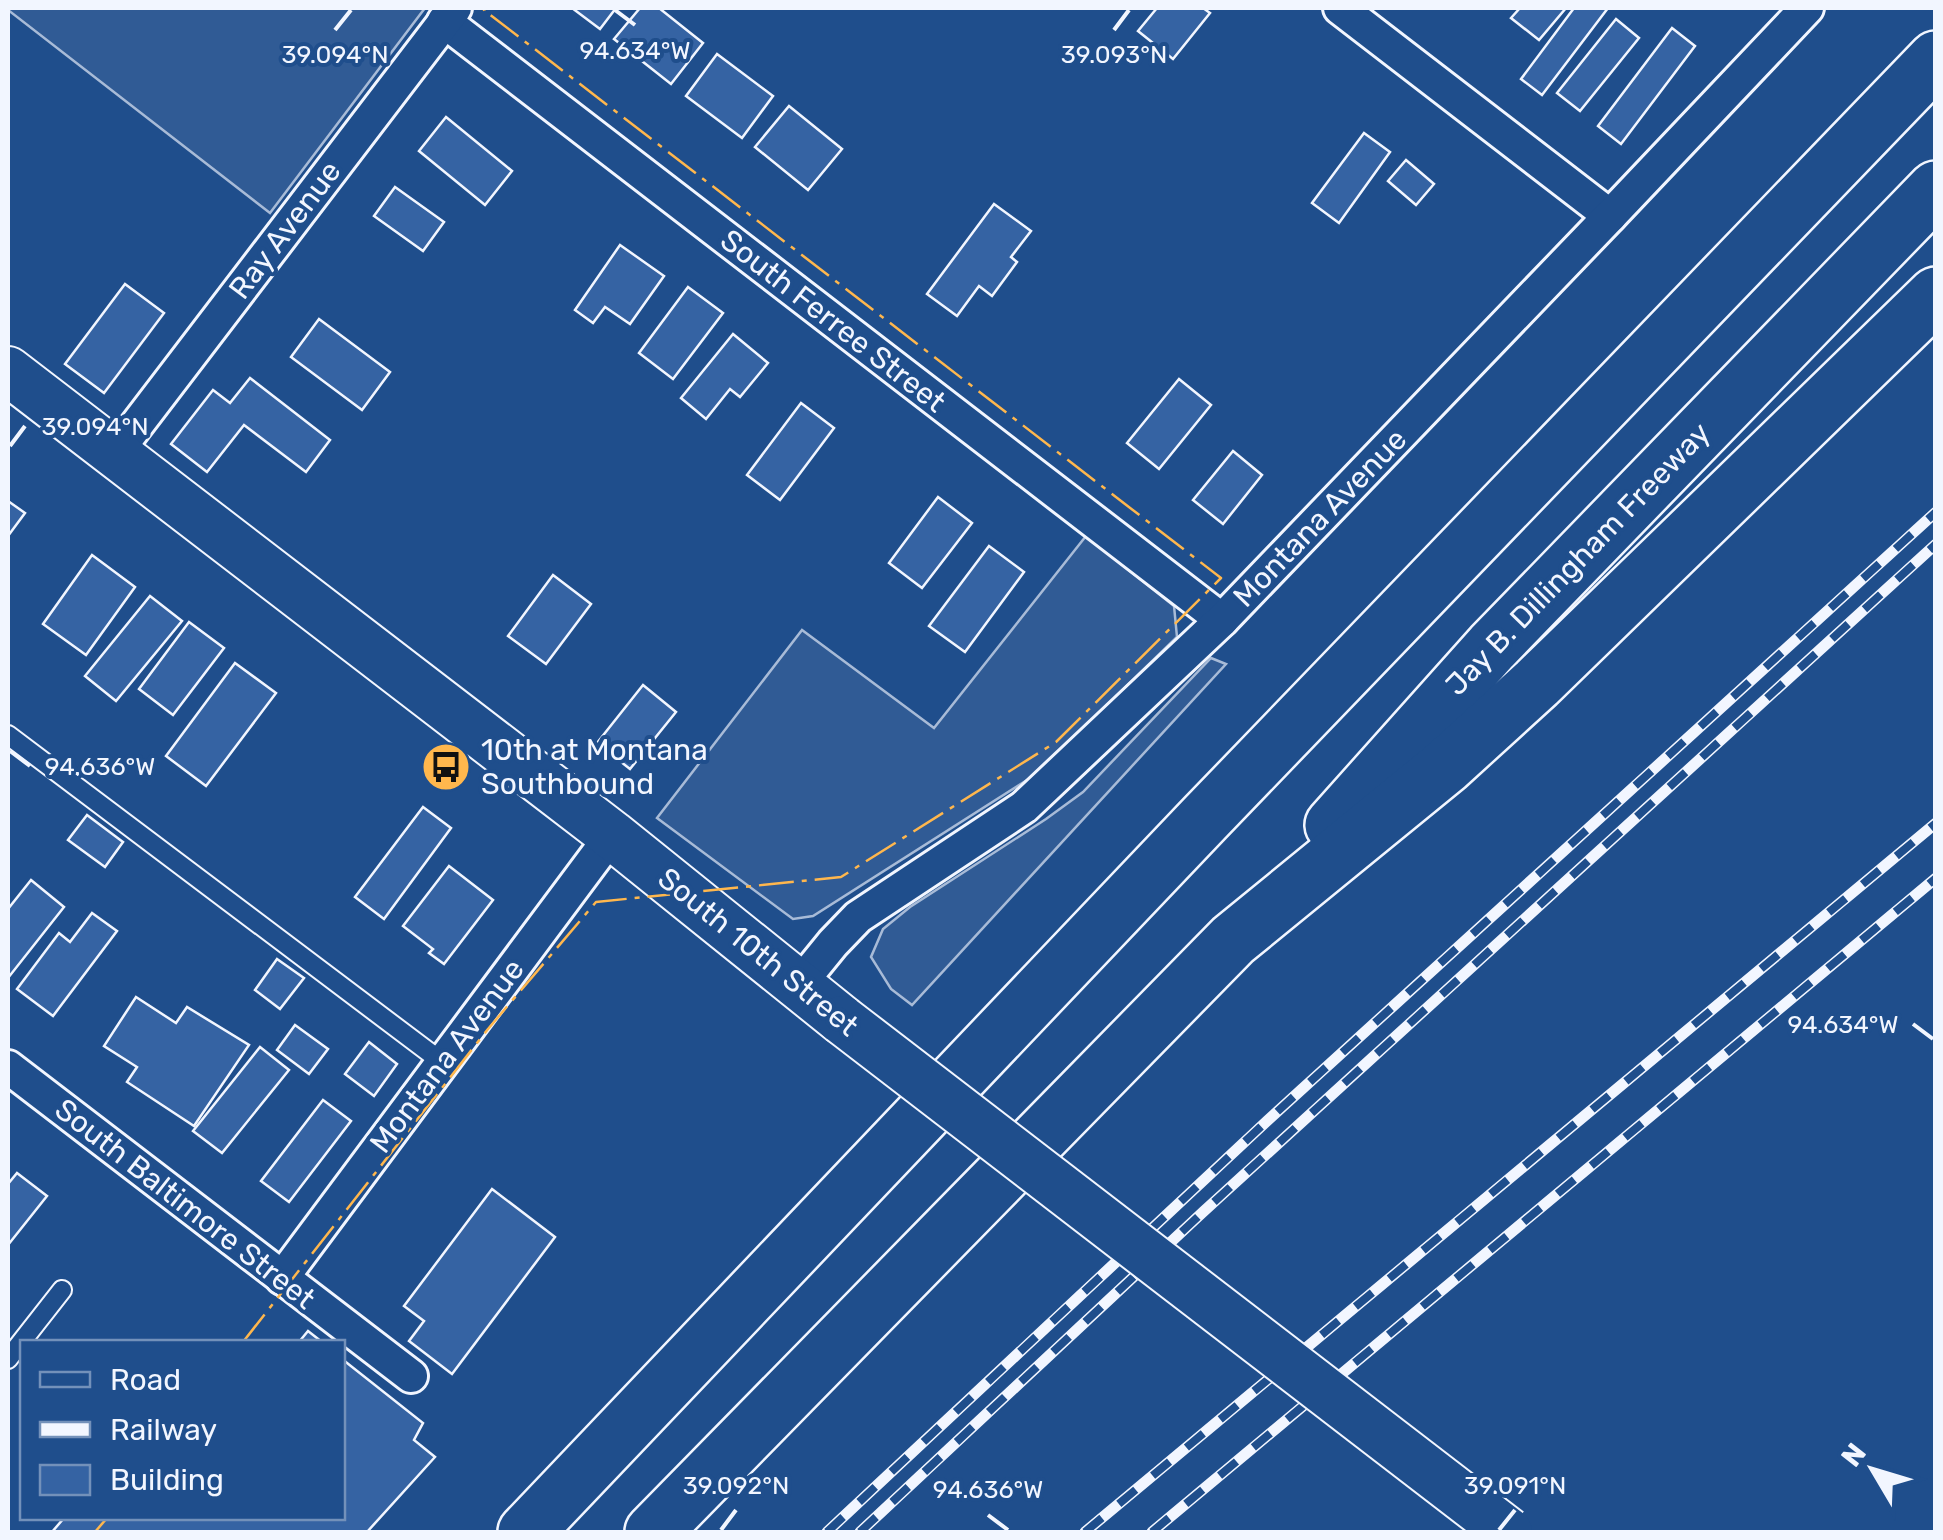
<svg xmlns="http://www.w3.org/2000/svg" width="1943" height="1540" viewBox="0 0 1943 1540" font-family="Rubik,sans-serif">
	<rect width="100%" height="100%" fill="#1f4e8c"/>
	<g fill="#305b95" stroke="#a8bbd7" stroke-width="2.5">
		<polygon points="8,8 425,8 270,213 8,10"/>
		<polygon points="1086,536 1174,606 1177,637 1035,775 813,916 793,919 657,818 802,630 934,728"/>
		<polygon points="1211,658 1226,664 912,1005 891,989 871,957 883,929 910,907 1046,819 1083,792"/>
	</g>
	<g fill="#3563a3" stroke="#f2f6ff" stroke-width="2.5">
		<polygon points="572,8 616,8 600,29"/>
		<polygon points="640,8 659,8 703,43 671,84 614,39"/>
		<polygon points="1157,8 1203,8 1210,13 1173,59 1138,31"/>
		<polygon points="1520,8 1566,8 1539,40 1511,18"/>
		<polygon points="1574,8 1608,8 1542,95 1521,79"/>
		<polygon points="1616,19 1639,38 1580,111 1557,93"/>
		<polygon points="1672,28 1695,46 1621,144 1598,126"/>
		<polygon points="717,54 773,96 742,138 686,96"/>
		<polygon points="789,106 842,149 808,190 755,147"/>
		<polygon points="446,117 512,171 485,205 419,151"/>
		<polygon points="1364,133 1390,152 1339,223 1312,203"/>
		<polygon points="1406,160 1434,184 1416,205 1388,181"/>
		<polygon points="395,187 444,222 423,251 374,216"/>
		<polygon points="994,204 1031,231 1011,257 1017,262 992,296 979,286 957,316 927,294"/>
		<polygon points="620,245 664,276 630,324 605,307 593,323 575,310"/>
		<polygon points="125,284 164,313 104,393 65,364"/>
		<polygon points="688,287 723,313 673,379 639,353"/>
		<polygon points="319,319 390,372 362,410 291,357"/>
		<polygon points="733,334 768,363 740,397 730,389 706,419 681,398"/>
		<polygon points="250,378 330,440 306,472 244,425 207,472 171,444 213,390 230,403"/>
		<polygon points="1179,379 1211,405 1159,469 1127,443"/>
		<polygon points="801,403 834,428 780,500 747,475"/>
		<polygon points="1233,451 1262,475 1223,524 1193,500"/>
		<polygon points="938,497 972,523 922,588 889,563"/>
		<polygon points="8,501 25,513 8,536"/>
		<polygon points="989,546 1024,572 965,652 929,626"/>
		<polygon points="92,555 135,587 86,655 43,624"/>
		<polygon points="553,575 591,604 546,664 508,636"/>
		<polygon points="150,596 182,621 116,701 85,676"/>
		<polygon points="189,622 224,648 173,715 139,689"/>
		<polygon points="235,663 276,693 206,786 166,756"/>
		<polygon points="643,685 676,712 630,769 597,743"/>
		<polygon points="423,807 451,828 384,919 355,897"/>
		<polygon points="87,815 123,842 105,867 68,840"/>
		<polygon points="449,866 493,900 444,964 429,953 433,949 403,926"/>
		<polygon points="31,880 64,907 8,978 8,909"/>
		<polygon points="92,913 117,931 53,1016 17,989 59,933 70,942"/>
		<polygon points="277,959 304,978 280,1009 255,990"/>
		<polygon points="136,997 176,1023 187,1007 249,1045 194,1126 127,1082 137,1067 104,1046"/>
		<polygon points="295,1025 328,1049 309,1074 277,1050"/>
		<polygon points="369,1042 397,1064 374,1096 345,1074"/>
		<polygon points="260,1047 289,1070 222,1153 193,1131"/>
		<polygon points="323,1100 351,1121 289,1202 261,1181"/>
		<polygon points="17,1173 47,1196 8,1245 8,1184"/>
		<polygon points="492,1189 555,1237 452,1374 409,1341 424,1321 404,1306"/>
		<polygon points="308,1331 322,1342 299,1342"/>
		<polygon points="342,1359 423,1423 414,1440 435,1457 367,1532 52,1532 64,1518 342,1518"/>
	</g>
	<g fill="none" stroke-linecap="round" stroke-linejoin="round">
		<g stroke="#f2f6ff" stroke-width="22">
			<g id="lane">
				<polyline points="8,735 442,1062"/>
				<polyline points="8,1359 62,1290"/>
			</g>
		</g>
		<g stroke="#f2f6ff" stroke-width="38">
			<g id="street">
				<polyline points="1340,8 1610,216"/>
				<polyline points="444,21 1222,620"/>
				<polyline points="116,452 455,8"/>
				<polyline points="798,986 833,943 858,917 1024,807 1222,620 1610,216 1807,8"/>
				<polyline points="8,1067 411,1376"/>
				<polyline points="282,1278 612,835"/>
			</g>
		</g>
		<g stroke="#f2f6ff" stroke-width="52">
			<polyline id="secondary" points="8,371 612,835 842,1020"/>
		</g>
		<g stroke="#f2f6ff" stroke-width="60">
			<g id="highway">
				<polyline points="1333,825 1492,647 1936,189"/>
				<polyline points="526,1532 1205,818 1936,59"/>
				<polyline points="653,1532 1233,940 1446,766 1537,683 1936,295"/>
			</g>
		</g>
		<use href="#lane" stroke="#1f4e8c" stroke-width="18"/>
		<use href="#street" stroke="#1f4e8c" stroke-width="32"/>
		<use href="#secondary" stroke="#1f4e8c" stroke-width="48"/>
		<use href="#highway" stroke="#1f4e8c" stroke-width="55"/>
		<g stroke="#f2f6ff" stroke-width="11">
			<g id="rail">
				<polyline points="827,1532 1267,1121 1936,512"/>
				<polyline points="860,1532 1203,1212 1936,544"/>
				<polyline points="1085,1532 1936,823"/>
				<polyline points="1152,1532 1936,878"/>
			</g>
		</g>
		<use href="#rail" stroke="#1f4e8c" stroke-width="8" stroke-dasharray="22" stroke-linecap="butt"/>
		<g stroke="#f2f6ff" stroke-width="52" stroke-linecap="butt">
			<polyline id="secondary-bridge" points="842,1020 1508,1532"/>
		</g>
		<use href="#secondary-bridge" stroke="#1f4e8c" stroke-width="48"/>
		<g stroke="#ffb74d" stroke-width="2.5" stroke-dasharray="35 8 5 8" stroke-linecap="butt">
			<polyline points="243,1342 488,1029 596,902 841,877 1056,742 1221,578 484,10 486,8"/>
			<polyline points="95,1532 107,1518"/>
		</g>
	</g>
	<path fill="none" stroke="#f2f6ff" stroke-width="4" d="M615,10L635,25M335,30L351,10M1114,30L1129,10M10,446L25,426M10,751L30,766M1913,1024L1933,1039M988,1515L1008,1530M721,1530L736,1510M1499,1530L1515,1510"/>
	<defs>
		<g id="bus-disc" transform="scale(2.5)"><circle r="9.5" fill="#ffb74d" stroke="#1f4e8c"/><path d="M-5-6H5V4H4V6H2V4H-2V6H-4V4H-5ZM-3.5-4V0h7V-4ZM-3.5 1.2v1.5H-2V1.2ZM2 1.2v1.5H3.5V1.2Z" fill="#111"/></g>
	</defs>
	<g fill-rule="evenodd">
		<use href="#bus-disc" x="446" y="767"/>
	</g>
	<g text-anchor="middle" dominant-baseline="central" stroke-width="8" stroke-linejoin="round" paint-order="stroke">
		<g font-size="30" fill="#f2f6ff" stroke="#1f4e8c">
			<text transform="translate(285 230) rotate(-53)">Ray Avenue</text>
			<text transform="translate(833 321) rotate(38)">South Ferree Street</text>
			<text transform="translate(1320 518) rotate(-46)">Montana Avenue</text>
			<text transform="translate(1578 559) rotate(-46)">Jay B. Dillingham Freeway</text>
			<text transform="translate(758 952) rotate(39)">South 10th Street</text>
			<text transform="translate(447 1056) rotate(-53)">Montana Avenue</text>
			<text transform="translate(185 1204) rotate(38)">South Baltimore Street</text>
		</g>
		<g font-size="30" fill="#f2f6ff" stroke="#1f4e8c" text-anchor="start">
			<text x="481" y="750">10th at Montana<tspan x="481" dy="34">Southbound</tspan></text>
		</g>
	</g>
	<g font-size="25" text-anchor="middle" fill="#f2f6ff" stroke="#1f4e8c" stroke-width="8" stroke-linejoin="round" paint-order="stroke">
		<text x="635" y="59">94.634°W</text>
		<text x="335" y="63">39.094°N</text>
		<text x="1114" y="63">39.093°N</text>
		<text x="95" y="435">39.094°N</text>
		<text x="100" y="775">94.636°W</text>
		<text x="1843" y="1033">94.634°W</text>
		<text x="736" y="1494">39.092°N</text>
		<text x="1515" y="1494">39.091°N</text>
		<text x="988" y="1498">94.636°W</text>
	</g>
	<rect width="1943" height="1540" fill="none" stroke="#f2f6ff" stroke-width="20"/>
	<rect x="20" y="1340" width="325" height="180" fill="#1f4e8c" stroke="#7391ba" stroke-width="2.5"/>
	<rect x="40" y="1372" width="50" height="15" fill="#1f4e8c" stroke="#7391ba" stroke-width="2.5"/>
	<text x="110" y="1390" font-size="30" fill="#f2f6ff">Road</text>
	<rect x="40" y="1422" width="50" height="15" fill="#f2f6ff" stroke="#7391ba" stroke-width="2.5"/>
	<text x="110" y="1440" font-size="30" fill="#f2f6ff">Railway</text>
	<rect x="40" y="1465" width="50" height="30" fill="#3563a3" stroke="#7391ba" stroke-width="2.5"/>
	<text x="110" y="1490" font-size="30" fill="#f2f6ff">Building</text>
	<g transform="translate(1873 1470) rotate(308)" stroke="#1f4e8c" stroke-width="8" paint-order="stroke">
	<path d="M0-8L18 38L0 25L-18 38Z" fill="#f2f6ff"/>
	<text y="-15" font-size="28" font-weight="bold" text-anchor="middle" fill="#f2f6ff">N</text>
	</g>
</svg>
